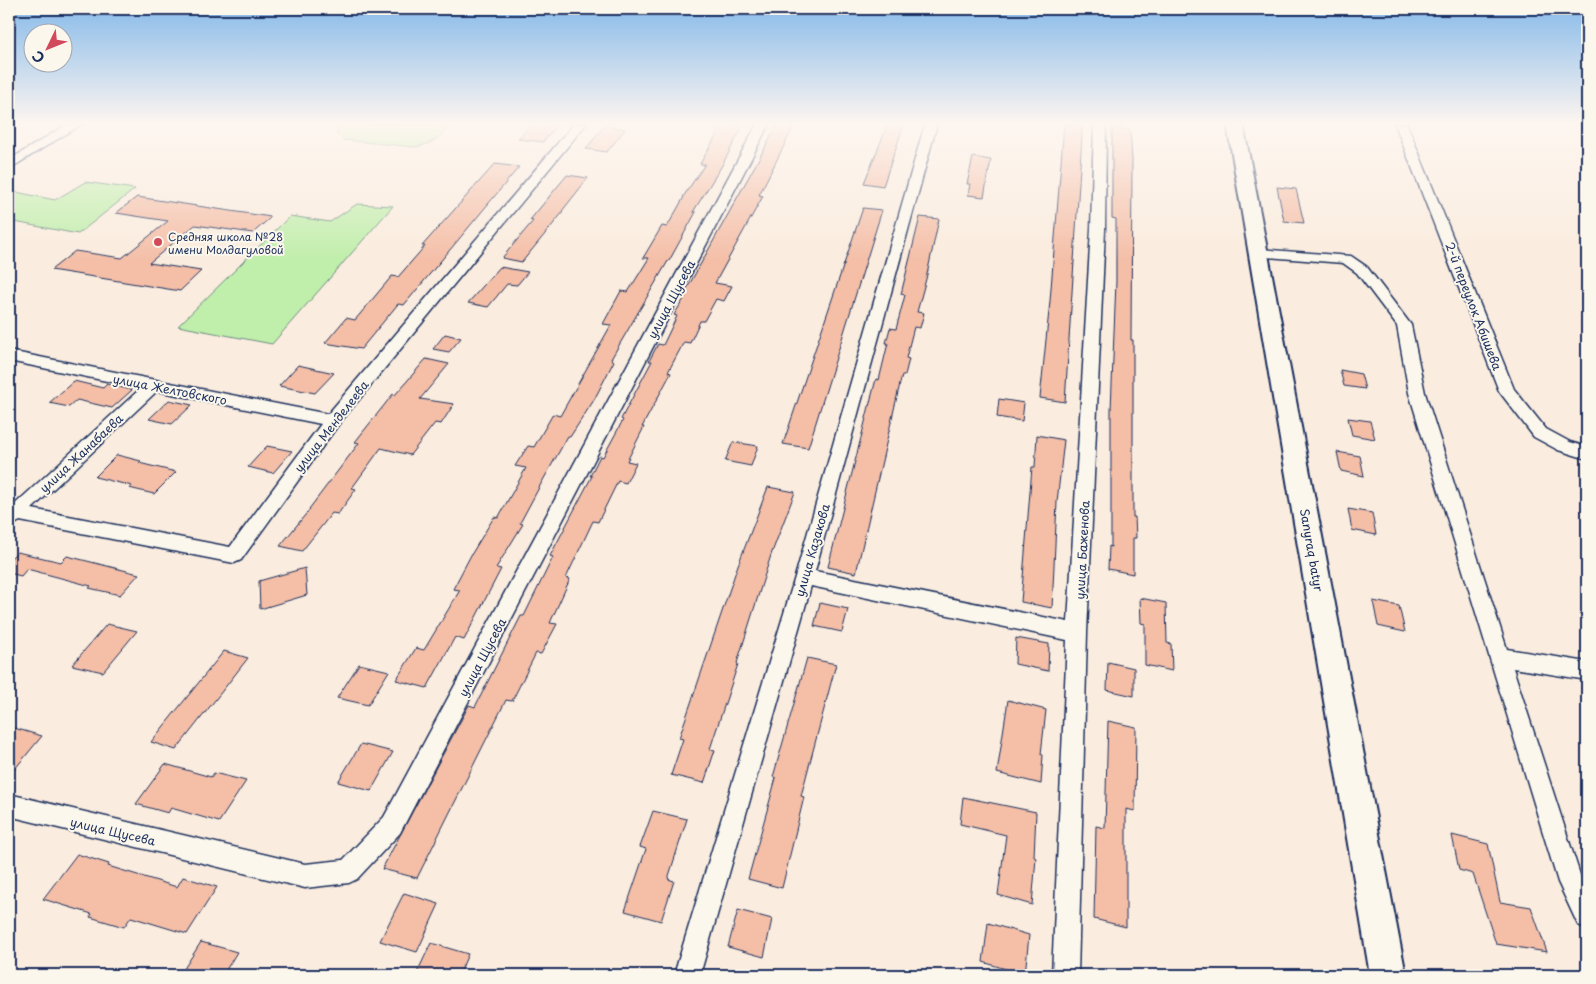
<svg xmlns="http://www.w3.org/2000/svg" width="1596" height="984" viewBox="0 0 1596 984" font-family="'Playpen Sans',sans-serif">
	<rect width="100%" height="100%" fill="#faecde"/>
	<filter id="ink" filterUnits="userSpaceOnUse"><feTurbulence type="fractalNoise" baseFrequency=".02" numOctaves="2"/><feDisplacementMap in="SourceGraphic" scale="10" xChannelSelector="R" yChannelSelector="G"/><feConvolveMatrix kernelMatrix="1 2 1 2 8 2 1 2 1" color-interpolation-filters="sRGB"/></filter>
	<g filter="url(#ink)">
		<g fill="#c0eeab" stroke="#6e8e84">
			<path d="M342,124H452C441,136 432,145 415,147L343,140L336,133Z"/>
			<polygon points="85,182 135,189 78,234 9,221 9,193 11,191 55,200"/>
			<polygon points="357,204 393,206 272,344 178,326 290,216 330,222"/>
		</g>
		<g fill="#f4bea7" stroke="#1b2f5e">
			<polygon points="531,124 558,124 543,142 518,139"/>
			<polygon points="723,124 743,126 721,167 693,212 696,212 669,261 668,261 611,359 614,361 594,400 570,437 568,436 542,482 520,523 523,524 496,568 501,569 464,640 455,637 427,688 396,680 416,648 424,650 460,590 453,589 471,555 494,517 498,518 526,468 515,466 528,446 534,447 553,414 560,416 611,325 603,324 621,291 628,292 649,258 643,258 662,226 667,227 684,197 683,197 705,164 700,164"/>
			<polygon points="778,124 795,124 759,195 763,196 715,283 732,286 724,301 716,299 704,321 700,321 690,343 684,342 668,372 671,373 642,427 644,427 627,461 636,463 626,483 618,481 598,522 593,521 566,578 570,579 550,623 557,624 541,654 536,653 512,701 506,700 417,878 382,869 469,705 475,707 521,616 524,616 553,557 550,556 592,476 590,476 600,456 603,457 623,420 621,419 652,361 649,361 658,344 663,345 677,316 674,315 687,294 684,294"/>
			<polygon points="888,124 904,124 883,186 864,183"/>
			<polygon points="1064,124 1081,126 1082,136 1065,402 1040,398 1050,301"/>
			<polygon points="604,126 625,129 607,152 586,149"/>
			<polygon points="1112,128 1130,130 1132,159 1131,340 1133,340 1133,517 1135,517 1136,538 1133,538 1133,574 1108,569 1109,546 1111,547 1111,410 1116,281 1116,219 1112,218"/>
			<polygon points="973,157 991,160 984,197 968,195 970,184 967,184"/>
			<polygon points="495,164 519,167 404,305 398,304 361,349 325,343 346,318 355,320 392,276 398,277 425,246 422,246"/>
			<polygon points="567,175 588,178 562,211 563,212 522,262 502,258 533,221 530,220"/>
			<polygon points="1277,187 1296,189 1304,223 1284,221"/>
			<polygon points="137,197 271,217 253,233 195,225 149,263 201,271 180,291 51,270 75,251 122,258 168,221 116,213"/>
			<polygon points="863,208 882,210 808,448 783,444"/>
			<polygon points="920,217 939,219 926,279 917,312 924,313 920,328 914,327 906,358 909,359 905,375 902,375 856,573 828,567 876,379 879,380 888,343 886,343 890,328 896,329 905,295 901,294"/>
			<polygon points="500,267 528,272 517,285 507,284 488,307 468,303"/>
			<polygon points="445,334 461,338 449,352 433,349"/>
			<polygon points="426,359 449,364 420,399 454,404 441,424 435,423 410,455 381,448 352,488 356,489 338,514 332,513 302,551 280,546 310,509 309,509 359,443 355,442 393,394 395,395"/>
			<polygon points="298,365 334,373 315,393 279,386"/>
			<polygon points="1340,370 1361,374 1365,389 1344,386"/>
			<polygon points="74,381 103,388 107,384 132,390 112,408 77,400 69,407 49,403"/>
			<polygon points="999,399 1024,403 1022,421 997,417"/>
			<polygon points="169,400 192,405 172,424 149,419"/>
			<polygon points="1348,418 1370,421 1375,439 1352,435"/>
			<polygon points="1037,435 1064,440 1057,502 1052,608 1021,602 1032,467 1035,467"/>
			<polygon points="733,442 758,446 751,466 725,461"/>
			<polygon points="267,446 292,451 273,473 248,467"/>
			<polygon points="1337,452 1360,456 1364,476 1341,471"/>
			<polygon points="117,455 141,461 139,463 176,472 154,494 129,488 132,486 95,477"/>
			<polygon points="768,487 795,492 771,555 737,663 738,664 710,749 715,750 704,783 671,775 683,739 679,738 738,565"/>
			<polygon points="1348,509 1372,513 1376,535 1352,530"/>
			<polygon points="17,552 61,562 67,556 139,574 120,595 89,588 91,586 27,569 21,576 9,573 9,560"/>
			<polygon points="305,568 307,595 260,609 259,581"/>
			<polygon points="1140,598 1166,603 1167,643 1171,644 1172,671 1145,665 1145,624 1141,623"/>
			<polygon points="1373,601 1399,606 1405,632 1378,626"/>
			<polygon points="820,603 848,609 842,632 814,626"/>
			<polygon points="107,624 137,631 103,672 72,665"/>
			<polygon points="1016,638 1049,644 1048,671 1015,664"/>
			<polygon points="224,651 248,658 176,750 151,742"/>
			<polygon points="807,658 836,664 801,796 804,797 782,888 748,879 776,778 773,777"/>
			<polygon points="1108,662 1134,668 1134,696 1107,690"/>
			<polygon points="359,664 389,671 368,705 337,698"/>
			<polygon points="1008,700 1046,710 1041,754 1043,755 1041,784 997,773"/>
			<polygon points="1108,721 1136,727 1135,811 1126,809 1126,927 1094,919 1096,826 1105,828"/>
			<polygon points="14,728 42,736 9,776 9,735"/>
			<polygon points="361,744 393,752 371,791 338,782"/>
			<polygon points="165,764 211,777 214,773 246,781 219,822 171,808 168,813 136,804"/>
			<polygon points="963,797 1036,812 1034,857 1036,858 1032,905 998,895 1006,835 960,824"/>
			<polygon points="653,811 687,819 668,879 674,881 661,921 625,911 646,849 640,847"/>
			<polygon points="1452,835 1488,844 1500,902 1531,907 1547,952 1496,944 1473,874 1459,870"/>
			<polygon points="77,854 109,864 108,866 177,887 183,877 217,887 187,934 131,917 124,927 90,917 92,914 43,899"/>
			<polygon points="404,893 439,904 417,952 380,941"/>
			<polygon points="738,910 772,919 764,957 728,947"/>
			<polygon points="988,923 1029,935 1025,975 983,962"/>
			<polygon points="201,942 237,952 223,975 180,975"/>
			<polygon points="431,943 468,954 459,975 416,975"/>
		</g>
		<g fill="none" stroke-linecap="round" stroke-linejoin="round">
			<g stroke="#1b2f5e" stroke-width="3">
				<g id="street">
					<polygon points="68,124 82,124 9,169 9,160"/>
					<path d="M574,124H586L338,425L241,560L234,563L20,521L9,527V505L13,506L141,388L9,361V351L328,414ZM157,391L321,424L230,547L32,509Z"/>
					<polygon points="757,124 769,124 400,833 357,879 349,883 305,888 9,816 9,794 305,864 343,860 384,817"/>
					<polygon points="925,124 937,124 815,571 1068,622 1091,229 1094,124 1106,124 1105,229 1087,633 1078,975 1052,975 1067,640 811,586 700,975 674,975 795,577"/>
					<polygon points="1395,124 1407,124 1514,389 1546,429 1570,442 1587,447 1587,459 1558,450 1534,437 1499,391"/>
					<polygon points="1259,249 1351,256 1367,267 1411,325 1425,393 1507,649 1587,662 1587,680 1513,668 1581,878 1587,891 1587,928 1578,925 1558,882 1409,393 1397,326 1357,273 1343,263 1254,256 1252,253"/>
				</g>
			</g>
			<g stroke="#1b2f5e" stroke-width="4">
				<polygon id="secondary" points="1227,124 1243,124 1406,975 1370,975"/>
			</g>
			<use href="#street" fill="#fbf7ec" fill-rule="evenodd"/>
			<use href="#secondary" fill="#fbf7ec" fill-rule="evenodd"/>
		</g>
	</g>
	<linearGradient id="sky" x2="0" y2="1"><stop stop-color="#86b9ea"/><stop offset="0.47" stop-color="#fdf6f0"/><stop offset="1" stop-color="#fdf6f0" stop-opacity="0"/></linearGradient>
	<rect width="1596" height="262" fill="url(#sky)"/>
	<circle fill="#d1495b" stroke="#fbf7ec" stroke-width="2" cx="158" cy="242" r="5"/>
	<g text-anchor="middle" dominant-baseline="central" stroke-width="4" stroke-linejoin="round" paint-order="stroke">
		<g font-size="11" fill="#1b2f5e" stroke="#fbf7ec" text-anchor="start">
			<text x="168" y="236">Средняя школа №28<tspan x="168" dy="13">имени Молдагуловой</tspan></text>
		</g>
		<g font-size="12" fill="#1b2f5e" stroke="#fbf7ec">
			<text transform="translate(671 299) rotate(-62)">улица Щусева</text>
			<text transform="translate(1474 306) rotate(69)">2-й переулок Абишева</text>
			<text transform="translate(170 389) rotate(11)">улица Желтовского</text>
			<text transform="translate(331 426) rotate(-52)">улица Менделеева</text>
			<text transform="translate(81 453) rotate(-43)">улица Жанабаева</text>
			<text transform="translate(812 550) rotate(-74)">улица Казакова</text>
			<text transform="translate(1082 550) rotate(-87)">улица Баженова</text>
			<text transform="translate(1312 550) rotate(80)">Sanyraq batyr</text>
			<text transform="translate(482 657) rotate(-62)">улица Щусева</text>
			<text transform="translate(113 831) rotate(13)">улица Щусева</text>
		</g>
	</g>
	<rect width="1596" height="984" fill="none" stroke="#fbf7ec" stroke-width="30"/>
	<rect x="15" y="15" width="1566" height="954" fill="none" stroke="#1b2f5e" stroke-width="2" filter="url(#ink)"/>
	<g transform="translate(48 48) rotate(227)"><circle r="24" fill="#fbf7ec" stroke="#a1a7b3"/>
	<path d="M0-4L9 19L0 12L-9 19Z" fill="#d1495b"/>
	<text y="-8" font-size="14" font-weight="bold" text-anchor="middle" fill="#1b2f5e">С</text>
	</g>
</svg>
